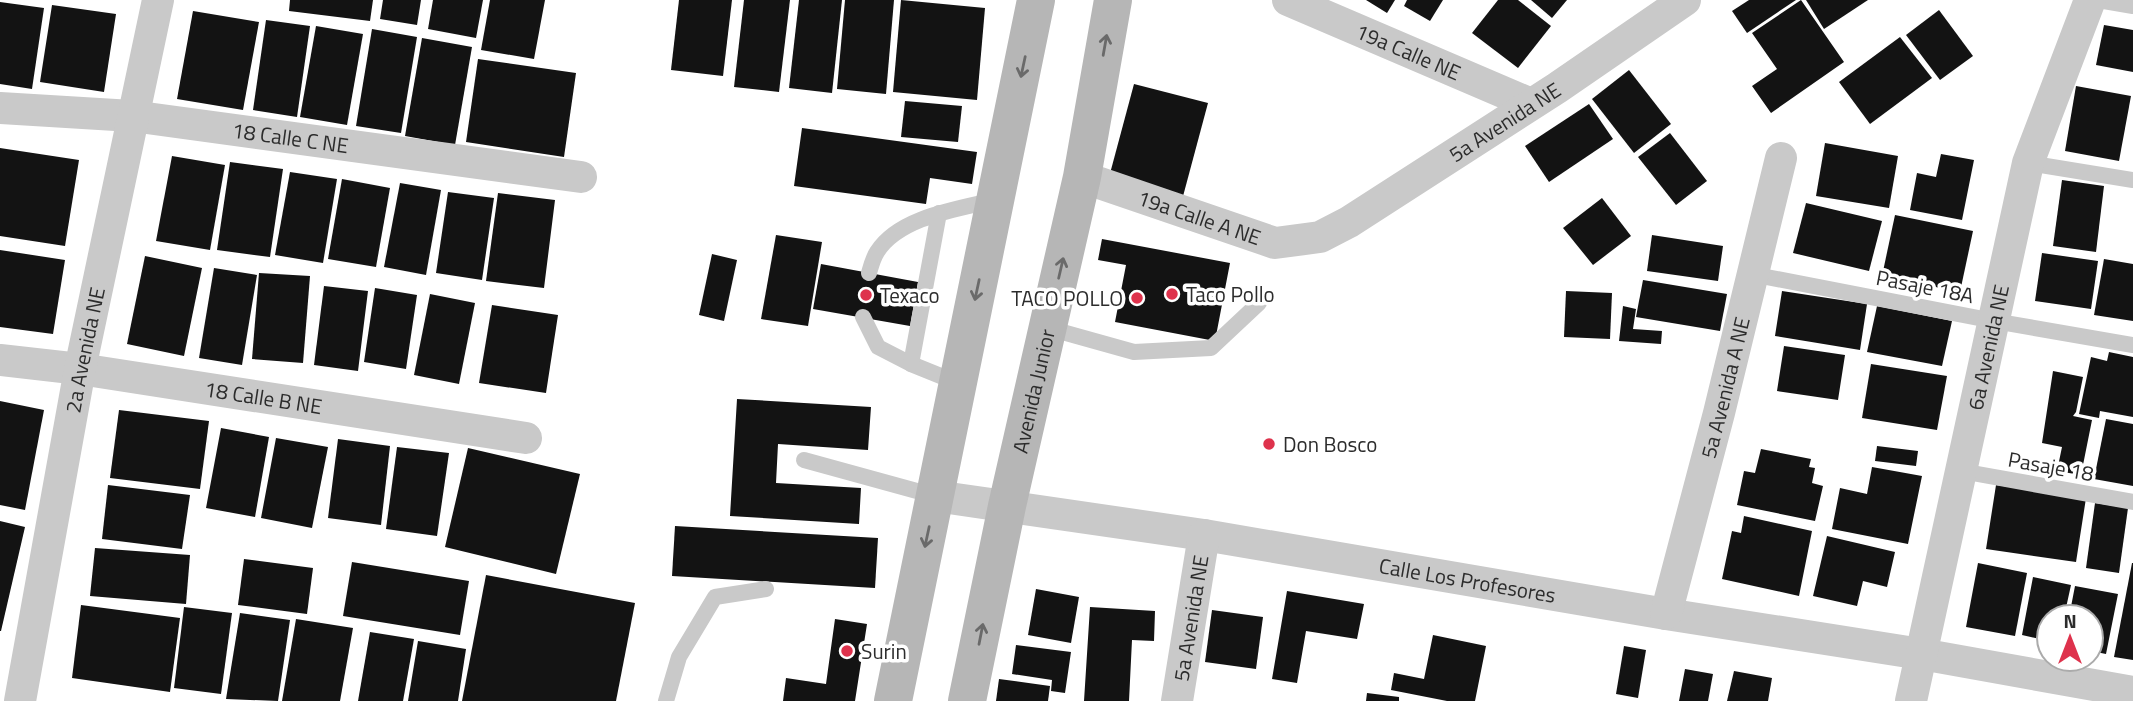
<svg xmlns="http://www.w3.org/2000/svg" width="2133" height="701" viewBox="0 0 2133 701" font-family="'Titillium Web',sans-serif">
	<rect width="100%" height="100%" fill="#fff"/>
	<g fill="#131313">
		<polygon points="290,0 373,0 370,21 289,11"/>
		<polygon points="383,0 421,0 417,25 380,19"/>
		<polygon points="433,0 483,0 476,38 428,29"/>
		<polygon points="490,0 545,0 534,59 481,50"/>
		<polygon points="679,0 732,0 723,76 671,70"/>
		<polygon points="744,0 790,0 779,92 734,87"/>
		<polygon points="799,0 842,0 832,93 789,88"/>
		<polygon points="845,0 894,0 886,94 837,89"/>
		<polygon points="901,0 985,8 977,100 893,92"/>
		<polygon points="1366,0 1395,0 1387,13"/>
		<polygon points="1407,0 1443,0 1430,21 1404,6"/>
		<polygon points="1498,0 1518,0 1551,26 1518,68 1472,33"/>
		<polygon points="1531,0 1567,0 1552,18"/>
		<polygon points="1749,0 1796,0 1747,33 1732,11"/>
		<polygon points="1801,0 1844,62 1771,113 1752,86 1777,69 1752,33"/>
		<polygon points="1806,0 1868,0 1824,29"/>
		<polygon points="0,2 44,8 32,89 0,84"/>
		<polygon points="52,5 116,14 104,92 40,82"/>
		<polygon points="1939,10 1973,56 1940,80 1906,35"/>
		<polygon points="193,11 259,22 243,110 177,99"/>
		<polygon points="266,20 310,26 297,117 253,110"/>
		<polygon points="2104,25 2133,30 2133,72 2096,65"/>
		<polygon points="316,26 363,34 347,125 300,117"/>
		<polygon points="372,29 417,37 401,133 356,126"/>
		<polygon points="1900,37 1932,78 1870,124 1839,82"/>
		<polygon points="422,38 472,47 455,145 405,136"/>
		<polygon points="478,59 576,73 564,157 466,142"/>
		<polygon points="1629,70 1671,124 1634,153 1592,99"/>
		<polygon points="1134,84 1208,103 1182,200 1108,181"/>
		<polygon points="2076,86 2131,96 2119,161 2065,151"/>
		<polygon points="905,101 962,106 958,142 901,137"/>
		<polygon points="1589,104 1613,139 1549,182 1525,146"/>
		<polygon points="802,128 977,152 972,184 930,178 926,204 794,186"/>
		<polygon points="1670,133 1707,181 1676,205 1638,157"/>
		<polygon points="1825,143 1898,156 1889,208 1816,196"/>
		<polygon points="0,148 79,160 65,246 0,236"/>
		<polygon points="1941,154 1974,160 1962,220 1910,210 1917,173 1936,177"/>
		<polygon points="172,156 225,165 210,250 156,241"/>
		<polygon points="230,162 283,169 270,257 217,250"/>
		<polygon points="290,172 337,179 323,263 275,255"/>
		<polygon points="342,179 390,188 376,267 328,259"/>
		<polygon points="2062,180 2104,186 2096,252 2053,246"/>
		<polygon points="400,183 441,190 426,275 384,267"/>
		<polygon points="448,192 494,198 482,280 436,273"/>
		<polygon points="498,193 555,200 544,288 486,281"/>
		<polygon points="1602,198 1631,236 1593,265 1563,228"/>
		<polygon points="1806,203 1882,221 1869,271 1793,253"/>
		<polygon points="1895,215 1973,231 1960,292 1882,276"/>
		<polygon points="776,235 822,242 808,326 761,319"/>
		<polygon points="1652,235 1723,246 1718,281 1647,271"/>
		<polygon points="1102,239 1230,263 1215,341 1115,322 1126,265 1098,260"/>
		<polygon points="0,250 65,260 53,334 0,327"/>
		<polygon points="2042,253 2098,261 2091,309 2035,301"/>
		<polygon points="712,254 737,260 724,321 699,315"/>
		<polygon points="145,256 202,268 184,356 127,344"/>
		<polygon points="2104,259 2133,264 2133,321 2094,315"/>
		<polygon points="821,264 918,282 910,326 813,309"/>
		<polygon points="214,268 257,275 242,365 199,358"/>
		<polygon points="259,273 310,276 303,363 252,359"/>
		<polygon points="1643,280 1727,294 1720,331 1636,317"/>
		<polygon points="324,286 368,291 358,371 314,365"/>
		<polygon points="375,288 417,295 406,369 364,362"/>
		<polygon points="1566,291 1612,293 1610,339 1564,337"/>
		<polygon points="1782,291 1867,304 1860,350 1775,336"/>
		<polygon points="430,294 475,303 459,384 414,375"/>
		<polygon points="492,305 558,315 546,393 479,383"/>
		<polygon points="1623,306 1636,309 1633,329 1662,331 1661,344 1619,341"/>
		<polygon points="1877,306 1952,321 1942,366 1867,352"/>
		<polygon points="1784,346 1845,355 1838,400 1777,391"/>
		<polygon points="2109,352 2133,357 2133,417 2100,411 2099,418 2079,414 2091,357 2107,361"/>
		<polygon points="1871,364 1947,376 1937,430 1862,418"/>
		<polygon points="2053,371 2083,377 2076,412 2073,416 2092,420 2081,475 2057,471 2062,447 2042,443"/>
		<polygon points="737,399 871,407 868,450 778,444 776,483 861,488 859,524 730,516"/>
		<polygon points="0,401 44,410 25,510 0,505"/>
		<polygon points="119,410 209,421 200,489 110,478"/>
		<polygon points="2106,419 2133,424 2133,486 2094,479"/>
		<polygon points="221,428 269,437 255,517 206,508"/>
		<polygon points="276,438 328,447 312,528 261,518"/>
		<polygon points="338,439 390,446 381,525 328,518"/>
		<polygon points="1877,446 1918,451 1916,466 1875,461"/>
		<polygon points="397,447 449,453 437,536 386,529"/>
		<polygon points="468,448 580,474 556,574 445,547"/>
		<polygon points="1761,449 1811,459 1809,467 1815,468 1812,483 1823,486 1815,521 1737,505 1744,471 1755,473"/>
		<polygon points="1872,467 1922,476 1908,544 1832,529 1840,488 1867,494"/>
		<polygon points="108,485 190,495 182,549 102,539"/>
		<polygon points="1996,485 2086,498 2076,562 1986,549"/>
		<polygon points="2095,503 2128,508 2119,573 2086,568"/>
		<polygon points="1744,516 1812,531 1799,596 1722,579 1732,531 1741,533"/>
		<polygon points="0,521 25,527 1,631 0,631"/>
		<polygon points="675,526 878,538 875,588 672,576"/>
		<polygon points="1827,536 1895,552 1887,587 1863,581 1857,606 1813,596"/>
		<polygon points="95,548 190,555 186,604 90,596"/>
		<polygon points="244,559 313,568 307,614 238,605"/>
		<polygon points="352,562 469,581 460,635 343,616"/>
		<polygon points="1978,563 2027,573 2015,636 1966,627"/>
		<polygon points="2132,563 2133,563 2133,660 2114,657"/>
		<polygon points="486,575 635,603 616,701 462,701"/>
		<polygon points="2033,577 2071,585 2064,617 2049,617 2049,641 2022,635"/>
		<polygon points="2075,586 2118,594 2106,654 2091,651 2091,617 2069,617"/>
		<polygon points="1036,589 1079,597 1071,643 1028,635"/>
		<polygon points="1287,591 1364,604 1357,639 1306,631 1297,683 1272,679"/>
		<polygon points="81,605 180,618 170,692 72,678"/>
		<polygon points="184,607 232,613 221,694 174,688"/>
		<polygon points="1090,607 1155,611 1154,641 1132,640 1129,701 1084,701"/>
		<polygon points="1212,610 1263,617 1256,669 1205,662"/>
		<polygon points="240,613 290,620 278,701 226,699"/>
		<polygon points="296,619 353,628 340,701 282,701"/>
		<polygon points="835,619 867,624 855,701 783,701 786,678 826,684"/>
		<polygon points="370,632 414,639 403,701 358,701"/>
		<polygon points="1433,635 1486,646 1475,701 1447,701 1391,690 1394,673 1424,679"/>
		<polygon points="418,641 466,649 458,701 408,701"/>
		<polygon points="1016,645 1071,652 1065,693 1051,691 1052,680 1012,674"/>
		<polygon points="1624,646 1646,650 1638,698 1616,694"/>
		<polygon points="1685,669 1713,674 1708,701 1679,701"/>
		<polygon points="1734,671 1772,678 1768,701 1727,701"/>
		<polygon points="999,679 1050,686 1048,701 996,701"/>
		<polygon points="1367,693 1399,697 1399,701 1366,701"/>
	</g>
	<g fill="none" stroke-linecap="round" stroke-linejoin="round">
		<g stroke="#c9c9c9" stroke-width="16">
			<polyline points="2098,0 2133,6"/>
			<polyline points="2028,163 2133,180"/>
			<path d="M869,273C871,266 873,258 877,252C899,217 958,209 995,200"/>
			<polyline points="1751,274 1994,321 2133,345"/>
			<polyline points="863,317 878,347 911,364 958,383"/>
			<polyline points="1048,328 1134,352 1211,348 1259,303"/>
			<polyline points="911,364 939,213"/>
			<polyline points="804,460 935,496"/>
			<polyline points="1961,471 2133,502"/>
			<polyline points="666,701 679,657 715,597 766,589"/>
		</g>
		<g stroke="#c9c9c9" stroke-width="32">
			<path id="s1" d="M1288,0L1531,104"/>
			<path id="s2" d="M0,108L132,116L581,177"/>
			<path id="s3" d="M1082,177L1275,243L1320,237L1349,222L1557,88L1685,0"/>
			<path id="s4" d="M0,360L80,369L526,438"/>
			<path id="s5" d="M935,496L1204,535L1666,614L1921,654L2133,692"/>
			<path id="s6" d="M1666,614L1719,413L1781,158"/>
			<path id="s7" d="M20,701L80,369L158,0"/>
			<path id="s8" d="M1177,701L1204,535"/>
			<path id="s9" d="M1911,701L2028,163L2090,0"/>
		</g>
		<g stroke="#b6b6b6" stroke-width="38">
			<polyline points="893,701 1036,0"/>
			<path id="s10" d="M967,701L1007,506L1082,177L1113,0"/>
		</g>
	</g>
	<defs><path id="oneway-shaft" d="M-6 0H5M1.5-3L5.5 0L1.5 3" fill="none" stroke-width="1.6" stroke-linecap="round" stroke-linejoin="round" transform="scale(1.75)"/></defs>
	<g stroke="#6a6a6a">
		<use href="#oneway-shaft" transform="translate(1105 45) rotate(-80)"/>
		<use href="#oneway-shaft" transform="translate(1023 67) rotate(102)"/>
		<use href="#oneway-shaft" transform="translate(1061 268) rotate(-77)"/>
		<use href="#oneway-shaft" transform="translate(977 290) rotate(102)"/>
		<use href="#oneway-shaft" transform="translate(927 537) rotate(102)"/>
		<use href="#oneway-shaft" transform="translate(981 634) rotate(-79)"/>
	</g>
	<g fill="#de324c" stroke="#fff" stroke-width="2.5">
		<circle cx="1172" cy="294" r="7"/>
		<circle cx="866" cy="295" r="7"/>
		<circle cx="1137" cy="298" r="7"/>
		<circle cx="1269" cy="444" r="7"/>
		<circle cx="847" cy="651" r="7"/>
	</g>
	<g text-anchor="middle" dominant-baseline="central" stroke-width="7" stroke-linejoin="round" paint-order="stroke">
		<g font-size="21" fill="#2c2c2c" stroke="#fff">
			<text stroke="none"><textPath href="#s1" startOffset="131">19a Calle NE</textPath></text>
			<text stroke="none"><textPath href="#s3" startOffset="467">5a Avenida NE</textPath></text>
			<text stroke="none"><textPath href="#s2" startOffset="292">18 Calle C NE</textPath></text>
			<text stroke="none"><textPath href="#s3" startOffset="124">19a Calle A NE</textPath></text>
			<text transform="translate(1925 286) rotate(11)">Pasaje 18A</text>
			<text stroke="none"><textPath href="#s9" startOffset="362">6a Avenida NE</textPath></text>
			<text stroke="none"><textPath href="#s7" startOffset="357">2a Avenida NE</textPath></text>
			<text stroke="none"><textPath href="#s6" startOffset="234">5a Avenida A NE</textPath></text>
			<text stroke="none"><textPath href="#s10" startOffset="317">Avenida Junior</textPath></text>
			<text stroke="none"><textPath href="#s4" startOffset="266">18 Calle B NE</textPath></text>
			<text transform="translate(2051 466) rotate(10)">Pasaje 18</text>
			<text stroke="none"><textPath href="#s5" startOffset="539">Calle Los Profesores</textPath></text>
			<text stroke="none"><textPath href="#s8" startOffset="84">5a Avenida NE</textPath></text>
		</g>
		<g font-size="21" fill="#2c2c2c" stroke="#fff" text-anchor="start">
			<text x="1186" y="294">Taco Pollo</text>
			<text x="880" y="295">Texaco</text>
			<text x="1123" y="298" text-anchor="end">TACO POLLO</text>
			<text x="1283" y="444">Don Bosco</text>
			<text x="861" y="651">Surin</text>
		</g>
	</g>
	<g transform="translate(2070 638)"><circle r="33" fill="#ffffff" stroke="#ababab" stroke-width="2"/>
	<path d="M0-5L12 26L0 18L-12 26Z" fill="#de324c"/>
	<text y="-10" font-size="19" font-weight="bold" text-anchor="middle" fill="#2c2c2c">N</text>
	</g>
</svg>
